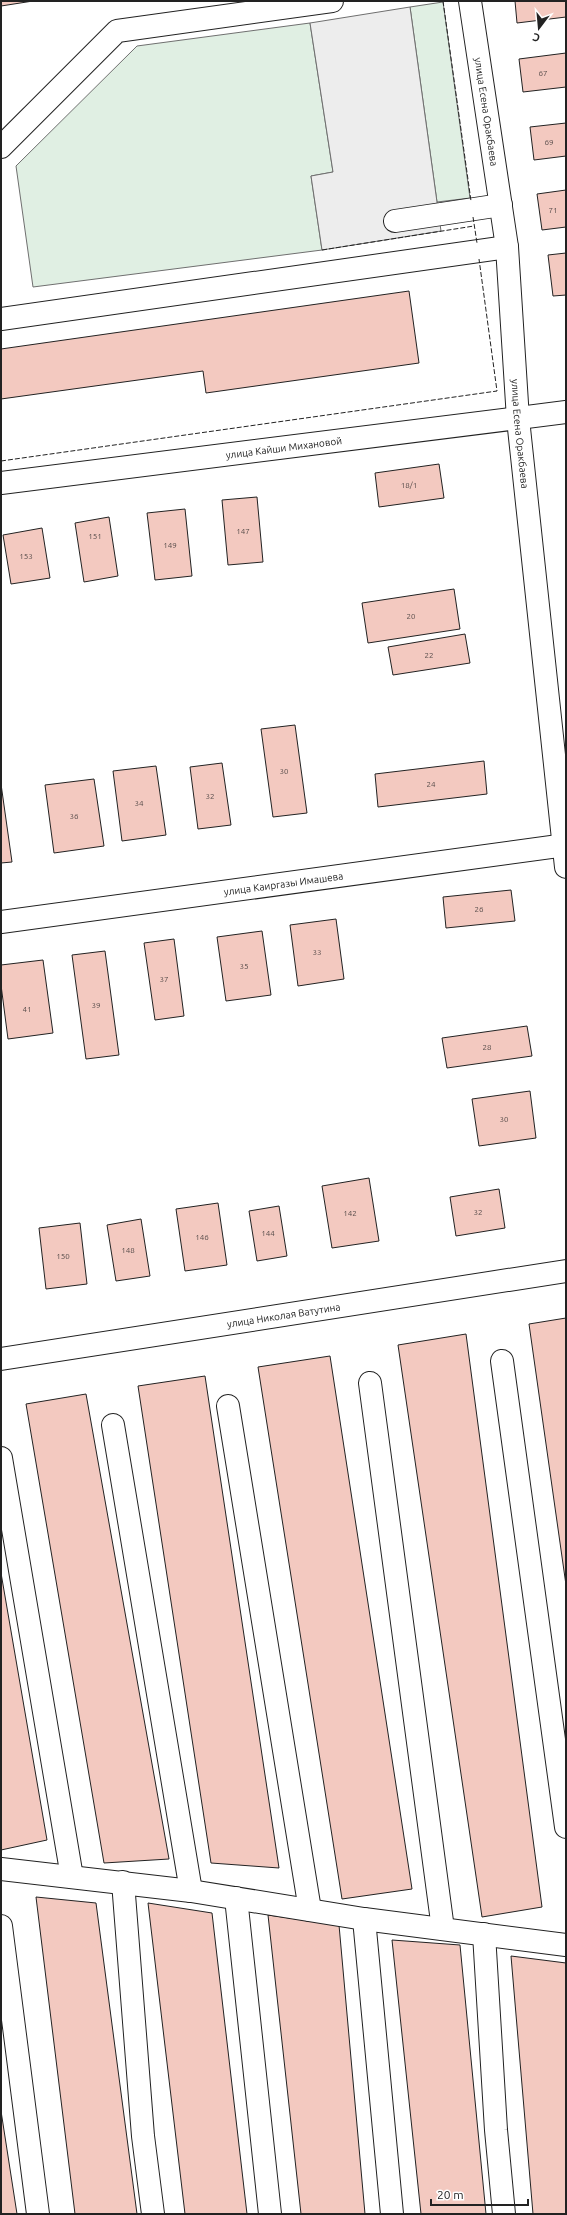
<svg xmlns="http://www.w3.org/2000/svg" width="567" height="2215" viewBox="0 0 567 2215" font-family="Ubuntu,sans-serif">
	<rect width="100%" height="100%" fill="#fff"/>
	<g fill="#e0efe3" stroke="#6f6f6f">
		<polygon points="443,2 470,198 437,202 410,7"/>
		<polygon points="310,23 333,172 311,176 322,250 33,287 16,166 137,46"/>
	</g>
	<polygon fill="#ededed" stroke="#6f6f6f" points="410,7 441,231 322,250 311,176 333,172 310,23"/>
	<g fill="#f3c9c0" stroke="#222">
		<polygon points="1,1 33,1 1,6"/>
		<polygon points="515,1 566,1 566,17 517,23"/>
		<polygon points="566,53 566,87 523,92 519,59"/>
		<polygon points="566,123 566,156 534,160 530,127"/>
		<polygon points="566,190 566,227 542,230 537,194"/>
		<polygon points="566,253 566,295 553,296 548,255"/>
		<polygon points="409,291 419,363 206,393 203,371 1,399 1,349"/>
		<polygon points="439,464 444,498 379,507 375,473"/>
		<polygon points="257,497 263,562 228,565 222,500"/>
		<polygon points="185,509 192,576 155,580 147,513"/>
		<polygon points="109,517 118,576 84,582 75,523"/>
		<polygon points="42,528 50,578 11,584 3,535"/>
		<polygon points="454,589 460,629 368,643 362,603"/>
		<polygon points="465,634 470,663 393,675 388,647"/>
		<polygon points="295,725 307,813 273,817 261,729"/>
		<polygon points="484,761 487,794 378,807 375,774"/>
		<polygon points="222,763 231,825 198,829 190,767"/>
		<polygon points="156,766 166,835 122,841 113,771"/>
		<polygon points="94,779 104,846 54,853 45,785"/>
		<polygon points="1,784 12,862 1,863"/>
		<polygon points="511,890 515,921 446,928 443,897"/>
		<polygon points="336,919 344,979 298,986 290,925"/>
		<polygon points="262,931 271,995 226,1001 217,937"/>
		<polygon points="174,939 184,1016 155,1020 144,943"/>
		<polygon points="105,951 119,1055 86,1059 72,955"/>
		<polygon points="43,960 53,1033 8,1039 1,985 1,965"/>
		<polygon points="527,1026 532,1056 447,1068 442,1038"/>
		<polygon points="530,1091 536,1138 479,1146 472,1099"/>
		<polygon points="369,1178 379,1241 332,1248 322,1186"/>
		<polygon points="499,1189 505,1228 456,1236 450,1197"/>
		<polygon points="218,1203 227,1265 185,1271 176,1209"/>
		<polygon points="279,1206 287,1256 257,1261 249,1211"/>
		<polygon points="141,1219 150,1276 116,1281 107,1225"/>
		<polygon points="80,1223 87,1284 46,1289 39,1228"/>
		<polygon points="566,1318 566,1585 529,1324"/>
		<polygon points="466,1334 542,1907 482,1917 398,1345"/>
		<polygon points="330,1356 412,1889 342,1899 258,1367"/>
		<polygon points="205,1376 279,1868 211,1863 138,1386"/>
		<polygon points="86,1394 169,1859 104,1863 26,1404"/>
		<polygon points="1,1573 47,1840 1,1850"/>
		<polygon points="36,1897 96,1903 137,2214 75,2214"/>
		<polygon points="148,1903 212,1913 247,2214 185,2214"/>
		<polygon points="268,1915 339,1925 365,2214 301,2214"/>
		<polygon points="392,1940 460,1945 486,2214 421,2214"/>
		<polygon points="511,1956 566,1963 566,2214 533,2214"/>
		<polygon points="1,2111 17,2214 1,2214"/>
	</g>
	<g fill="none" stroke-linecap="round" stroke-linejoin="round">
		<g stroke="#222" stroke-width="24">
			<g id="minor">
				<path id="s1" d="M470,1L507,247L518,419L566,867"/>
				<polyline points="1,147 117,31 332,1"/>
				<polyline points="395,221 501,205"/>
				<polyline points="1,319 507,247"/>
				<path id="s2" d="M1,483L566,412"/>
				<path id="s3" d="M1,922L566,845"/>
				<path id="s4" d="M1,1359L566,1271"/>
				<polyline points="502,1361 566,1827"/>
				<polyline points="370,1383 443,1929"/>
				<polyline points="228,1406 310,1910"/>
				<polyline points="113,1425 191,1891"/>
				<polyline points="1,1458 72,1877"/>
				<polyline points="1,1869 191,1891 364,1919 566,1945"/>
				<polyline points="123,1882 143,2136 153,2214"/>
				<polyline points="236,1898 270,2214"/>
				<polyline points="364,1919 392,2214"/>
				<polyline points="1,1926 38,2214"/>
				<polyline points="484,1934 496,2130 504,2214"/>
			</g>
		</g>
		<use href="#minor" stroke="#fff" stroke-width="22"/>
		<g stroke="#222" stroke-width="1" stroke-dasharray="5 2" stroke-linecap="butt">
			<polyline points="443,1 471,201"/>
			<polyline points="473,217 477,243"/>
			<polyline points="322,250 474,226"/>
			<polyline points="1,461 497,391 479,259"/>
		</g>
	</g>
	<g text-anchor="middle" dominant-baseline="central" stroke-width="3" stroke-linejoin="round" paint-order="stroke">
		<g font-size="8" fill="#564c4a">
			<text x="543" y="73">67</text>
			<text x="549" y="142">69</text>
			<text x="553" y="210">71</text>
			<text x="409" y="485">18/1</text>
			<text x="243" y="531">147</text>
			<text x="95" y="536">151</text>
			<text x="170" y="545">149</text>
			<text x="26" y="556">153</text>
			<text x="411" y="616">20</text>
			<text x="429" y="655">22</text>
			<text x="284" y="771">30</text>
			<text x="431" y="784">24</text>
			<text x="210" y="796">32</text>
			<text x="139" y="803">34</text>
			<text x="74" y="816">36</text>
			<text x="479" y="909">26</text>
			<text x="317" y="952">33</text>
			<text x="244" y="966">35</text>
			<text x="164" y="979">37</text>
			<text x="96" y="1005">39</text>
			<text x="27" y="1009">41</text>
			<text x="487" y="1047">28</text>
			<text x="504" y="1119">30</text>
			<text x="478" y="1212">32</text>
			<text x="350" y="1213">142</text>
			<text x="268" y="1233">144</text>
			<text x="202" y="1237">146</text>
			<text x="128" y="1250">148</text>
			<text x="63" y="1256">150</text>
		</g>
		<g font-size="10" fill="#222" stroke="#fff">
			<text stroke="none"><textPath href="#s1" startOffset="112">улица Есена Оракбаева</textPath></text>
			<text stroke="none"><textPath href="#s1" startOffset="436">улица Есена Оракбаева</textPath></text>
			<text stroke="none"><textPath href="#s2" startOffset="285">улица Кайши Михановой</textPath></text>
			<text stroke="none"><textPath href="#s3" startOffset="285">улица Каиргазы Имашева</textPath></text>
			<text stroke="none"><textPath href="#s4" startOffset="286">улица Николая Ватутина</textPath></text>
		</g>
	</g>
	<rect width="567" height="2215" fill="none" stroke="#222222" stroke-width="4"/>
	<g transform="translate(539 28) rotate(196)" stroke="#ffffff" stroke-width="3" paint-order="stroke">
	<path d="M0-3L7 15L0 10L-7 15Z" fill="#222222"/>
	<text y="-6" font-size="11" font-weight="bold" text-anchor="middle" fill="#222222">С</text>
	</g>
	<path d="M431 2199v6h97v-6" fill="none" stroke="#222222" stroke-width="2"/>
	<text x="437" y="2199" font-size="12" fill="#222222" stroke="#ffffff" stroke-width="3" paint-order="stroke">20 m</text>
</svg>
